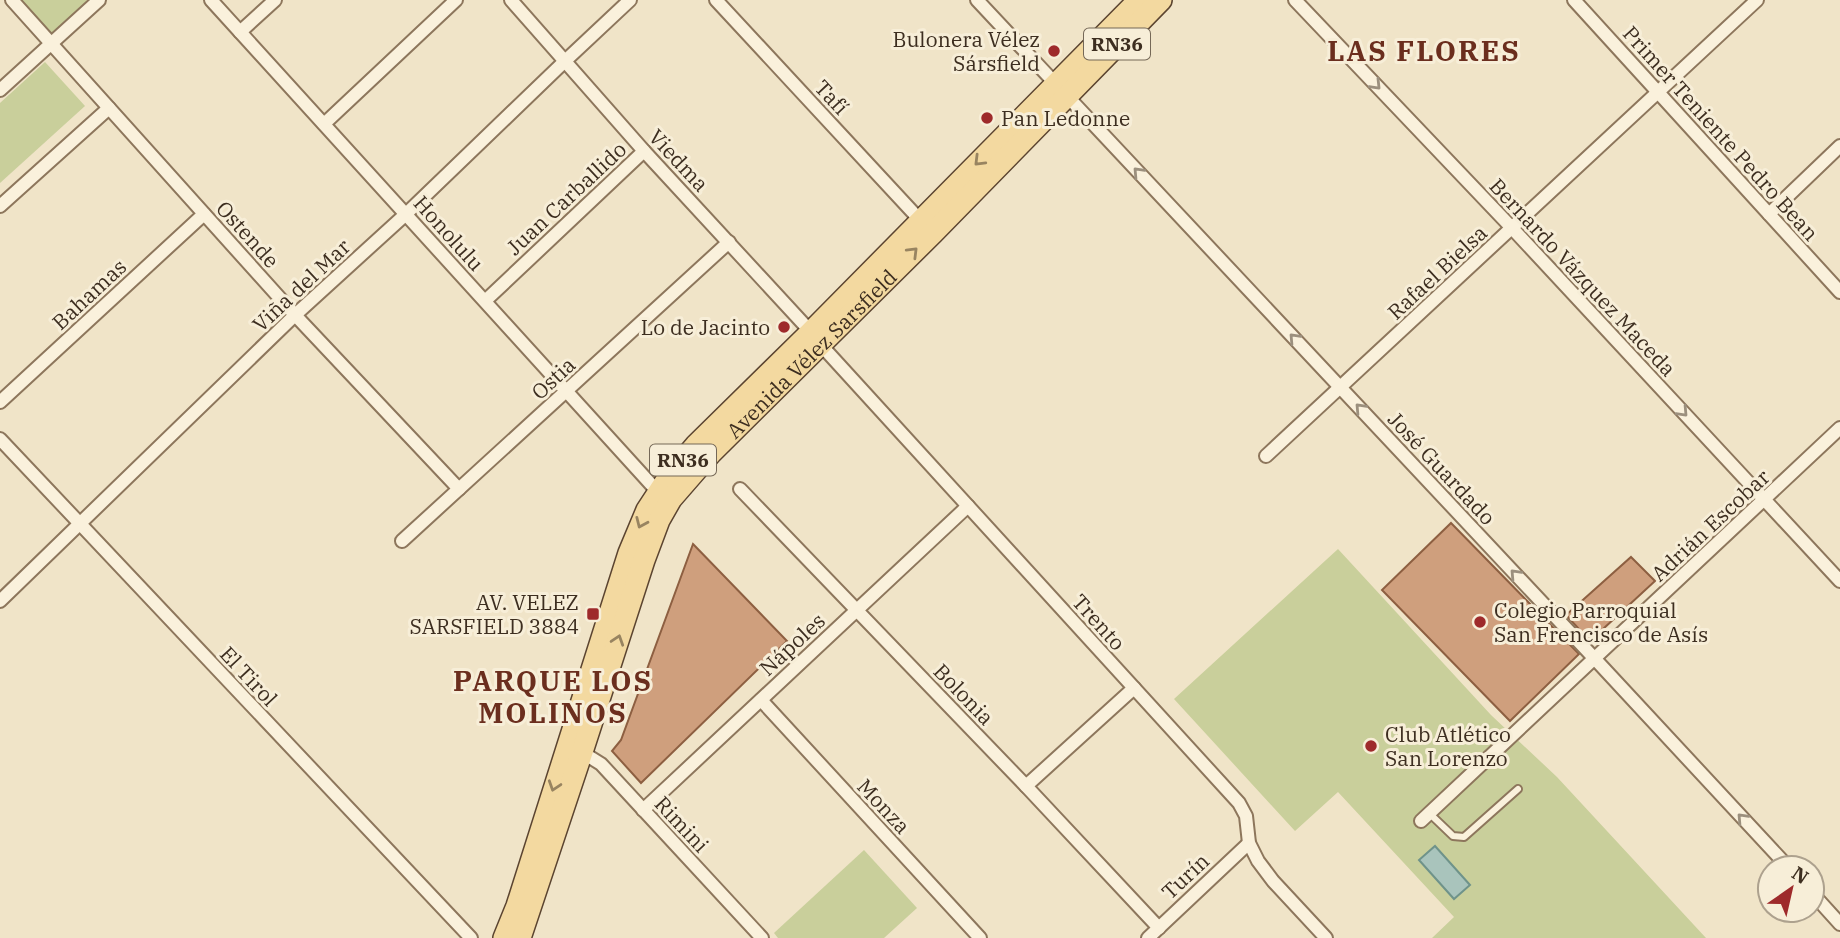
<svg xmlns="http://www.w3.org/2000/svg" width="1840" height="938" viewBox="0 0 1840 938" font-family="'IBM Plex Serif',serif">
	<rect width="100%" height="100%" fill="#f0e4c8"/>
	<g fill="#c9cf9b">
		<polygon points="17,0 86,0 90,3 52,38"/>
		<polygon points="45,62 85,106 0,183 0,103"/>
		<polygon points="1338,549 1491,715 1557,777 1706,938 1432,938 1454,917 1338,792 1295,831 1174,699"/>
		<polygon points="864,850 917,908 884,938 778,938 774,933"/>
	</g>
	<polygon fill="#a9c4bc" stroke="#6f938a" stroke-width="2" points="1435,846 1470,885 1454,899 1419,860"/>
	<g fill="#cf9f7d" stroke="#8d5f41" stroke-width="2">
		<polygon points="1451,523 1579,654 1510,721 1382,590"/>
		<polygon points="693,544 787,641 641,783 612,751 621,740"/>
		<polygon points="1631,557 1655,581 1590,641 1566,615"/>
	</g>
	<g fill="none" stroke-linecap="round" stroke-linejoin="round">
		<g stroke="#8d765c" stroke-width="10">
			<polyline id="lane" points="1429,813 1453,836 1464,837 1518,789"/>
		</g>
		<g stroke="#8d765c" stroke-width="16">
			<g id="street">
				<polyline points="12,0 295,315 459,489"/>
				<polyline points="211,0 658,492"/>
				<polyline points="511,0 644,151 811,332 821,345 1239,803 1246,816 1249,843 1258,861 1273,881 1326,938"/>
				<polyline points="716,0 920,220"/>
				<polyline points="977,0 1595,659 1789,868"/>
				<polyline points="1295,0 1512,228 1840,581"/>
				<polyline points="1574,0 1840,292"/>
				<polyline points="240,32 275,0"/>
				<polyline points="0,90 99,0"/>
				<polyline points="324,124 456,0"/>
				<polyline points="0,206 109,108"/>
				<polyline points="1769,214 1840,146"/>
				<polyline points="485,301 644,151"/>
				<polyline points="0,402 204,214"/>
				<polyline points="0,439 471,938"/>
				<polyline points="1266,456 1757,0"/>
				<polyline points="740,489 1026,786 1159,928"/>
				<polyline points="402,541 729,242"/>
				<polyline points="0,601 295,315 406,214 565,61 630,0"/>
				<polyline points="761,700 980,938"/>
				<polyline points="577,749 601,764 762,938"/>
				<polyline points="1026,786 1134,688"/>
				<polyline points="643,810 968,506"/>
				<polyline points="1421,821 1840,428"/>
				<polyline points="1812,893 1840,924"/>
				<polyline points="1148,938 1249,843"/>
			</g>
		</g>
		<g stroke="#5b4430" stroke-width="24">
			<g id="primary">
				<polyline points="504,938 517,906 629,553 647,510 668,478 696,445 811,332 1139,0"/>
				<path id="s1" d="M520,938L582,752L644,560L659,520L671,499L711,453L933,233L1161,0"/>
			</g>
		</g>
		<use href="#lane" stroke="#faf1dc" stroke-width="6"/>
		<use href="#street" stroke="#faf1dc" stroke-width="12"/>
		<use href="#primary" stroke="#f3d9a0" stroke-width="21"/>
	</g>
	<defs><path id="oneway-chevron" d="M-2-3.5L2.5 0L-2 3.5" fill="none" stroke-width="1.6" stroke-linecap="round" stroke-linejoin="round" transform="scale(1.75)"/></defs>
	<g stroke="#9c907e">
		<use href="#oneway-chevron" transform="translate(1376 85) rotate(46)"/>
		<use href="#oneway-chevron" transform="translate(1138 172) rotate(-133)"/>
		<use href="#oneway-chevron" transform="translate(1294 338) rotate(-133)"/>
		<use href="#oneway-chevron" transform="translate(1360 408) rotate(-133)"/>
		<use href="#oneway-chevron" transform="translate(1683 412) rotate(47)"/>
		<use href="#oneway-chevron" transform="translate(1515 574) rotate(-133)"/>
		<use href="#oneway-chevron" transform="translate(1742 818) rotate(-133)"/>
	</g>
	<g stroke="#988460">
		<use href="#oneway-chevron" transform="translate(979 161) rotate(135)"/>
		<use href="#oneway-chevron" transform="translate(913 252) rotate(-45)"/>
		<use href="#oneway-chevron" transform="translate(641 523) rotate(114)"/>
		<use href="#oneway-chevron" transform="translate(618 640) rotate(-72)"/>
		<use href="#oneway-chevron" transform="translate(554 786) rotate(108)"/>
	</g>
	<g fill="#9e2a2b" stroke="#f7eed8" stroke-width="2.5">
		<circle cx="1054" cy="51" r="7"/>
		<circle cx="987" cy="118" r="7"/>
		<circle cx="784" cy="327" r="7"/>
		<rect x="586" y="607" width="14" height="14" rx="3.5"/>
		<circle cx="1480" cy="622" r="7"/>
		<circle cx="1371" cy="746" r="7"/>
	</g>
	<g text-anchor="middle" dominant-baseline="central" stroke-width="6" stroke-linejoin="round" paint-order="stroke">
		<g fill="#f7eed8" stroke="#756857" stroke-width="2">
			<rect x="1084" y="28.5" width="66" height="31" rx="5"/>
			<rect x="650" y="444.5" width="66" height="31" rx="5"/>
		</g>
		<g font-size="19" font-weight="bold" fill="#3d2e20">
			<text x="1117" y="44">RN36</text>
			<text x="683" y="460">RN36</text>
		</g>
		<g font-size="21" fill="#3d2e20" stroke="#f7eed8" text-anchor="end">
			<text x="1040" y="39">Bulonera Vélez<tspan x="1040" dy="24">Sársfield</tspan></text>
			<text x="1001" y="118" text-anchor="start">Pan Ledonne</text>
			<text x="770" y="327">Lo de Jacinto</text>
			<text x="579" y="602">AV. VELEZ<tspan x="579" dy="24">SARSFIELD 3884</tspan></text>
			<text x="1494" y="610" text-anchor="start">Colegio Parroquial<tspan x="1494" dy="24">San Frencisco de Asís</tspan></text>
			<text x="1385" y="734" text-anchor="start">Club Atlético<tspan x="1385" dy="24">San Lorenzo</tspan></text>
		</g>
		<g font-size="21" fill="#3d2e20" stroke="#f7eed8">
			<text transform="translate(832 97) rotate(47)">Tafí</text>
			<text transform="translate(1721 133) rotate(48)">Primer Teniente Pedro Bean</text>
			<text transform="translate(679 160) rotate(47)">Viedma</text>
			<text transform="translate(566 198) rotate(-43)">Juan Carballido</text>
			<text transform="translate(449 233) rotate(48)">Honolulu</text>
			<text transform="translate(248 234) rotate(48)">Ostende</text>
			<text transform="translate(1437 272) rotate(-43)">Rafael Bielsa</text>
			<text transform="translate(1583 277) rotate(47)">Bernardo Vázquez Maceda</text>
			<text transform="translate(301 285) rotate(-43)">Viña del Mar</text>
			<text transform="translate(89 294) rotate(-43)">Bahamas</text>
			<text stroke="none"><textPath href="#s1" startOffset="667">Avenida Vélez Sarsfield</textPath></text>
			<text transform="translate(553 378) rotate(-43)">Ostia</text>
			<text transform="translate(1442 468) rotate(47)">José Guardado</text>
			<text transform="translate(1710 525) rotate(-43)">Adrián Escobar</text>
			<text transform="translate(1099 622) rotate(48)">Trento</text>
			<text transform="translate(792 644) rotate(-43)">Nápoles</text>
			<text transform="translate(249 676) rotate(47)">El Tirol</text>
			<text transform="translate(964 694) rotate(46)">Bolonia</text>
			<text transform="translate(884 806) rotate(47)">Monza</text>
			<text transform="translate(682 824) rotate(47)">Rimini</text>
			<text transform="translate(1185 876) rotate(-43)">Turín</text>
		</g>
		<g font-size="28" font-weight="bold" letter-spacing="2" fill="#6b2e1e" stroke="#f7eed8">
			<text x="1424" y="50">LAS FLORES</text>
			<text x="553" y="680">PARQUE LOS<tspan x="553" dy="32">MOLINOS</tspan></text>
		</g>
	</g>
	<g transform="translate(1791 889) rotate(34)"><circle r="33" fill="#f7eed8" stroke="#ada18e" stroke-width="2"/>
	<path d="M0-5L12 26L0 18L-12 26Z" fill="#9e2a2b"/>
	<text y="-10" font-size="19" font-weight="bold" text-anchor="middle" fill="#3d2e20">N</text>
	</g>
</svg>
